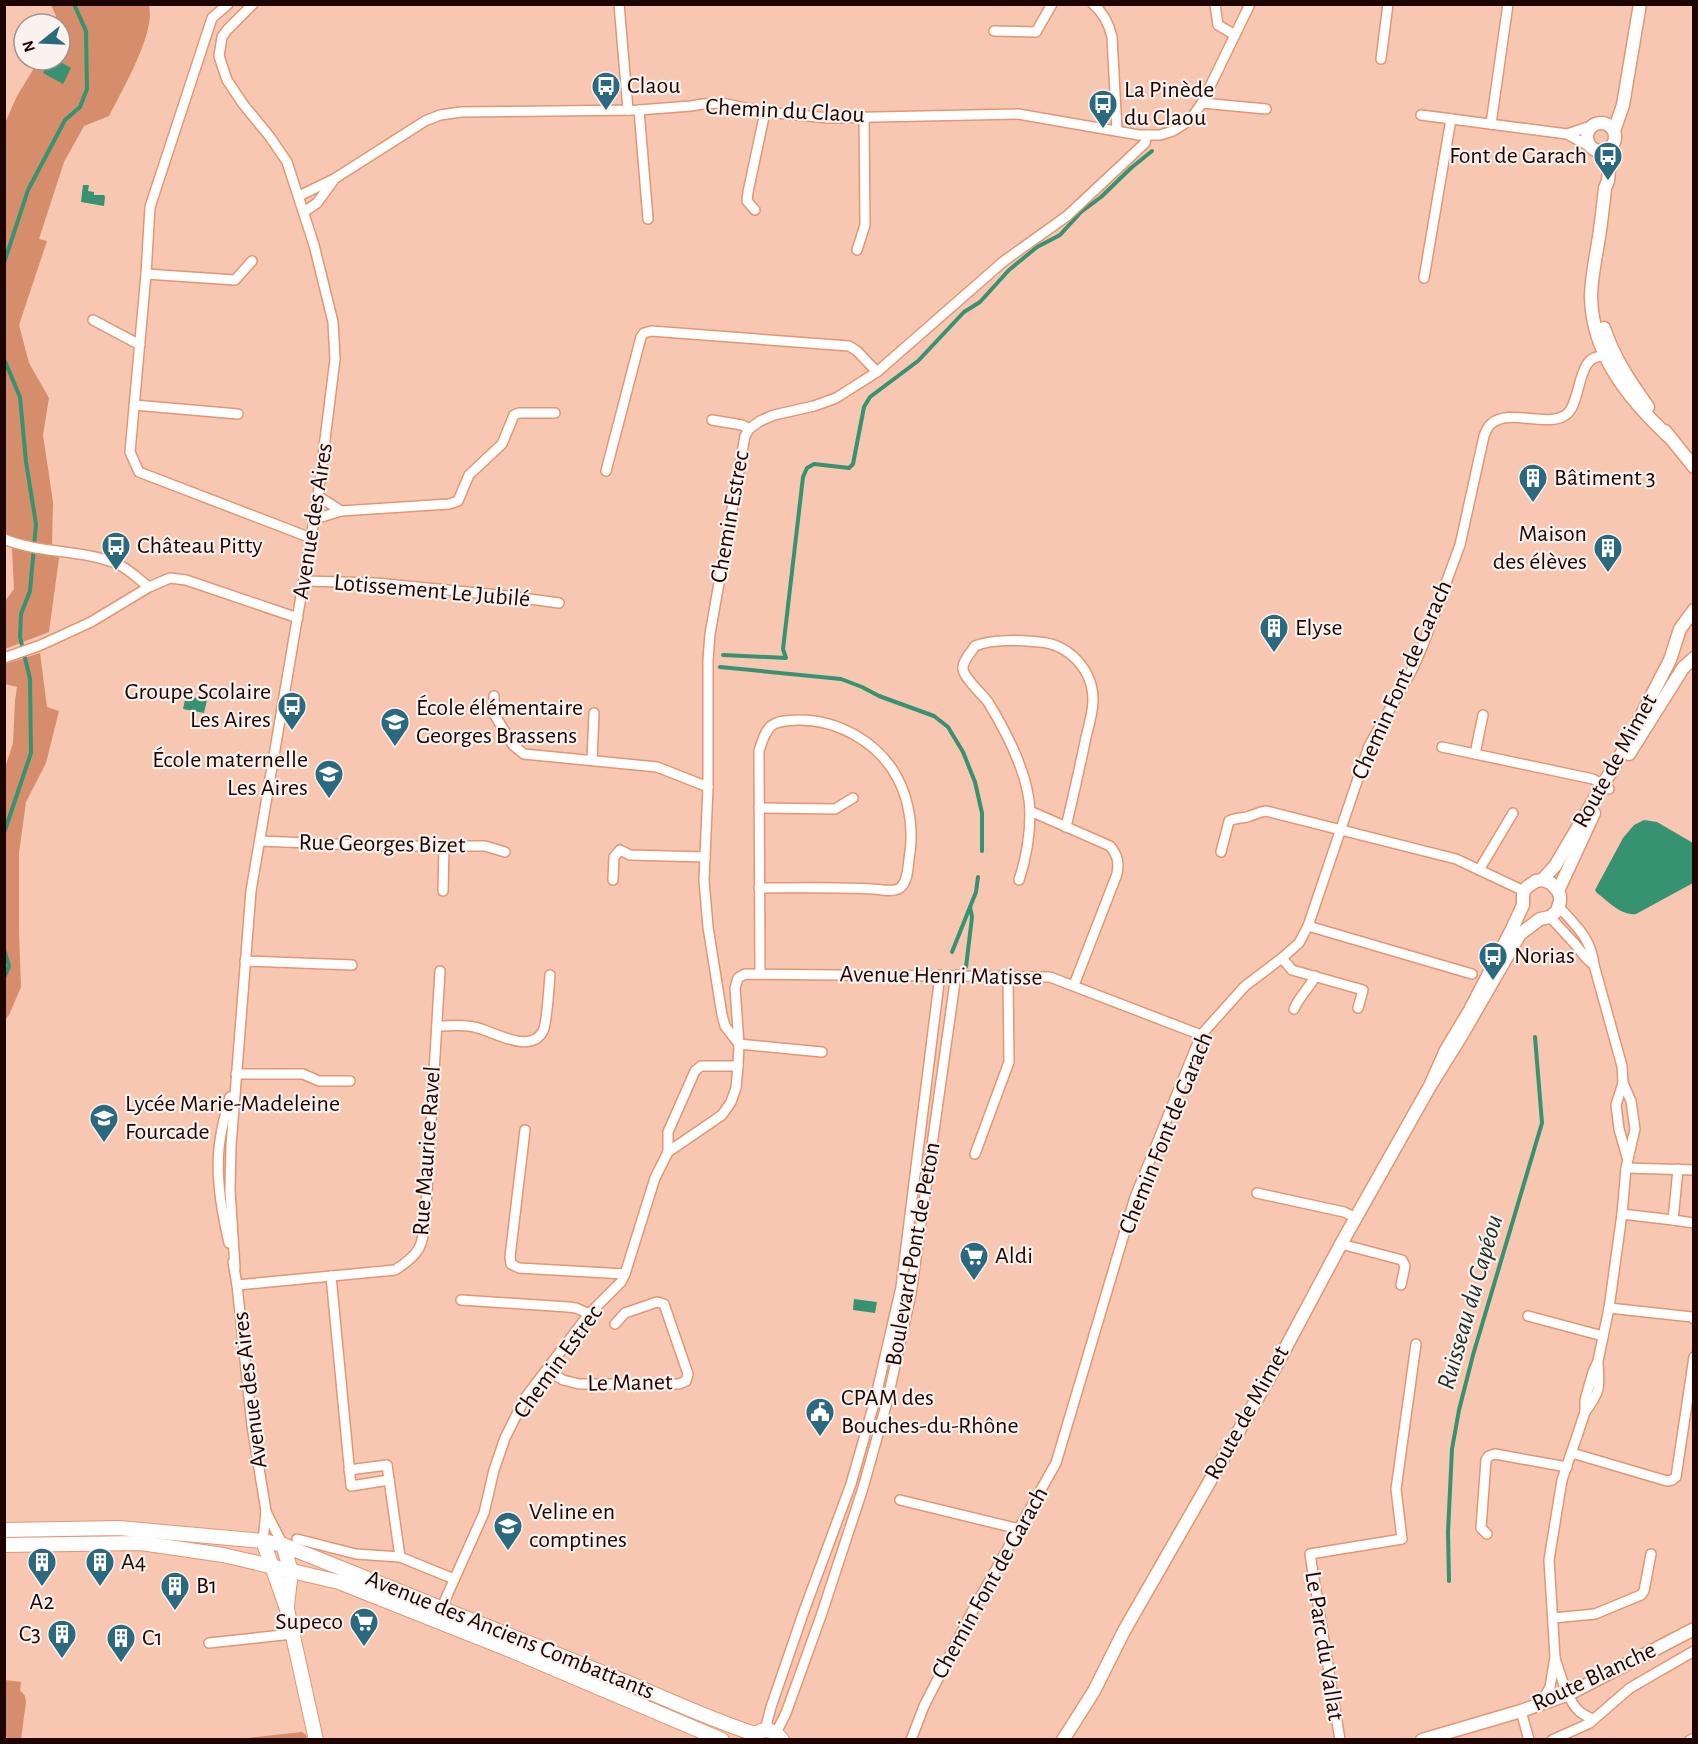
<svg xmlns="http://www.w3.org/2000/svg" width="1698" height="1744" viewBox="0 0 1698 1744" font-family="'Alegreya Sans',sans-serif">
	<rect width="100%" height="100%" fill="#f7c7b1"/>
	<g fill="#d58d6b">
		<path d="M51,5H149C156,33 122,90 109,116L84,126L64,162L39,239L47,241L19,325L29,363L49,398L43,435L53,502L52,545L59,558L49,632L5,649V601L14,589L12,549L5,533V123L17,96L39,60H60V24H53L56,16Z"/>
		<polygon points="40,653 47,707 59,711 46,763 26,802 19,853 19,933 21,987 9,1015 5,1020 4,771 13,743 15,701 17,687 5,684 5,664"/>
		<polygon points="5,1680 21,1682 20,1690 25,1696 26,1702 21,1739 5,1739"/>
		<polygon points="302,1732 306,1735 307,1739 238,1739"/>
	</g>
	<g fill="#379271">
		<polygon points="49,60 57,60 71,68 63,84 43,73"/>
		<polygon points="83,185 89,185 88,191 94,192 94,195 104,195 105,197 104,206 81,202"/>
		<polygon points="186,696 207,700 204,713 183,709"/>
		<path d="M1644,820L1657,822L1693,843V883L1636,914C1621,916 1608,901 1597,893L1595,890L1623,838L1634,825Z"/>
		<polygon points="854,1299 877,1302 875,1313 853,1310"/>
	</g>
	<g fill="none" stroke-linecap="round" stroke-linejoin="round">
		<g stroke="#379271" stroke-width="4">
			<polyline points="4,263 28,190 65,120 80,107 87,89 86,31 74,4"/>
			<polyline points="4,359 20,397 26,462 36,524 30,591 21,614 20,637 30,679 31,753 4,833"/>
			<polyline points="723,655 786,658 783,649 803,477 807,468 814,464 849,468 853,464 864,407 870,397 918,361 964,312 980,302 1009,270 1037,247 1060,235 1081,212 1101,197 1131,168 1152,151"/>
			<polyline points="720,667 841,679 862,687 879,696 934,716 948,727 963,752 975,782 982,813 982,851"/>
			<polyline points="4,949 9,966 4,978"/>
			<polyline points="952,952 976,892 978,877"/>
			<polyline points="966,967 972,917 970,907"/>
			<polyline points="1449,1581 1448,1532 1452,1449 1459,1410 1473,1355 1542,1123 1535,1037"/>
		</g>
		<g stroke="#e39673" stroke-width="12">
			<g id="minor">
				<polyline points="228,4 212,18 150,207 146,274 130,452 139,472 311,538"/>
				<polyline points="619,4 628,110"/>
				<path d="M1093,4C1104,13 1109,24 1112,37L1117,131"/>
				<polyline points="1215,4 1218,25 1235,35"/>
				<polyline points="994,31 1036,32 1052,4"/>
				<polyline points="1381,59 1388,4"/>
				<polyline points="1202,103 1266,109"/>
				<polyline points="639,110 648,219"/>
				<polyline points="1421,115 1567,134"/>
				<polyline points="1491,124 1508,4"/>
				<polyline points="1591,147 1567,134 1591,126"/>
				<polyline points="299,196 334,179 425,121 440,115 461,112 639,110 691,106 703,104 722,103 765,112 829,118 1018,114 1139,135 1160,135 1173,131 1190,120 1202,103 1250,4"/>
				<polyline points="755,210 747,201 748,192 765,112"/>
				<polyline points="304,212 317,203 333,181"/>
				<polyline points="857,250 865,225 864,117"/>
				<polyline points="146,274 235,280 252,261"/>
				<polyline points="1424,278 1451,119"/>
				<polyline points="93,320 140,345"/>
				<polyline points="134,405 238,414"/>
				<polyline points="712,420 742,425 749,429"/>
				<polyline points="606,471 641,337 644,333 651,331 849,346 857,351 877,372"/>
				<polyline points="341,511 449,504 458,501 469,475 502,444 514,415 519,413 555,413"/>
				<polyline points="315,519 341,511 318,496"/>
				<path d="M4,539C40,554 79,549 115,563C127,567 138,579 149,587"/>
				<polyline points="305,581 376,583 508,596 559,603"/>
				<polyline points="4,658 41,645 91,622 149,587 170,578 186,580 298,618"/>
				<polyline points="494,696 494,714 513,745 524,754 657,767 708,787"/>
				<polyline points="1442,747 1593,779 1609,789"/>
				<polyline points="1475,754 1483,715"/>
				<polyline points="592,760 594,713"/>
				<polyline points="759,808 835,809 853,798"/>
				<path d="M1030,811L1110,846C1118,856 1119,862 1117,874L1074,985"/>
				<polyline points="260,841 382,846 485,846 505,852"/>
				<path d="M1221,852L1229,821C1237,817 1243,819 1250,816C1256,814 1259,812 1266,811L1456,859L1524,891"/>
				<polyline points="1479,870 1513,813"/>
				<polyline points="613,880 614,857 620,850 630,855 705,857"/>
				<path d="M1019,880C1026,859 1030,835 1030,812C1029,775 1007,733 988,702C982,694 964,678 963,669C962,662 971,652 975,646C992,639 1021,640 1039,642C1069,644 1093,670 1093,700C1093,712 1089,725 1086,737C1080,767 1073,797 1066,827"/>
				<path d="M759,888C797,888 835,887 873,889C881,889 892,893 900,888C908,882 908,867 909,859C914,833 910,802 898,779C879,742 837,719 797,720C788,721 778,720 771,726C764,733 762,742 759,751L760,974"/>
				<polyline points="443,891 444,846"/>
				<polyline points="1550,917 1575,944 1586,958 1594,965"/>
				<polyline points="1308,926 1472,974"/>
				<polyline points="1282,958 1292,970 1363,990 1358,1008"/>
				<polyline points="245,961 352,965"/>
				<path d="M1294,1009C1300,995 1309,989 1315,976"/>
				<path d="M437,1026C449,1026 463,1024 474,1027C492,1030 530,1056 543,1031C547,1024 549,986 550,975"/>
				<polyline points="739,1044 725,1026 722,1015 708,927 704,880 708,787 708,660 710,634 745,436 749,429 760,421 774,415 814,406 836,398 877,372 1004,261 1067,216 1145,143 1147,135"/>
				<polyline points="739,1044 822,1052"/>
				<polyline points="236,1074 303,1074 319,1081 350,1081"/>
				<polyline points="1623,1083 1616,1105 1619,1129 1627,1157"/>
				<polyline points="525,1130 510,1257 511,1264 519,1268 625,1274"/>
				<polyline points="668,1152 668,1132 695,1071 701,1066 738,1066"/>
				<polyline points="975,1154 1009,1062 1008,976"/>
				<polyline points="1626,1168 1694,1170"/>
				<polyline points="1257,1193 1344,1212 1356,1218"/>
				<polyline points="1622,1214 1673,1220 1678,1169"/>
				<polyline points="1673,1220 1694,1223"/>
				<path d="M229,1243C221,1208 214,1170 221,1134C223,1122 227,1109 230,1097"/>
				<polyline points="1341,1244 1402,1260 1405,1266 1401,1285"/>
				<polyline points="233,1262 237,1285 252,1426 266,1511 263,1541"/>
				<polyline points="235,1268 230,1190 231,1146 251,891 318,496 335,359 333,322 314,245 287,162 270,137 243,104 227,80 219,56 222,37 227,30 253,4"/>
				<polyline points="331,1276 351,1486 389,1480"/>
				<path d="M237,1285L395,1270C427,1250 422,1241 426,1207L440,971"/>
				<polyline points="461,1300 568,1307 576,1308 589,1314"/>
				<polyline points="1609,1308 1692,1317 1694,1319"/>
				<polyline points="1528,1316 1603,1336"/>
				<polyline points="547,1370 563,1380 579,1384 679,1384 686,1381 688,1374 664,1304 657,1302 625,1313 615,1324"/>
				<path d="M1585,1412C1600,1392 1600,1388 1598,1363"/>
				<polyline points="1572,1453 1667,1481 1672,1480 1676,1477 1694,1357"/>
				<polyline points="349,1470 387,1465 400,1557 454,1579"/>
				<polyline points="900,1500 1019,1529"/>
				<polyline points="266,1512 283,1545"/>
				<polyline points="1487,1534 1481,1528 1486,1460 1489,1456 1495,1454 1567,1467"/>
				<polyline points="297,1539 356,1554 400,1557"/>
				<polyline points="441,1609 484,1513 494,1470 505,1438 525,1398 589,1314 621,1282 625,1274 655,1178 668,1152 722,1115 731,1102 736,1088 738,1066 739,1044 735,988 738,978 745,974 1050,977 1201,1035"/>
				<polyline points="1553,1618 1595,1614 1641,1595 1644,1591 1651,1554"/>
				<polyline points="209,1643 292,1634"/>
				<path d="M1540,1705L1550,1687L1555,1657L1549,1560L1562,1480L1577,1436L1585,1412V1400L1593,1372L1598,1361L1609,1308L1622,1214L1626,1168L1635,1129L1631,1101L1623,1083L1622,1066L1594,965C1591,938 1576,926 1559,907"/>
				<polyline points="1521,1711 1529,1740"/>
				<polyline points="1593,1720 1630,1688 1694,1651"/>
				<polyline points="765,1730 771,1707 804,1611 851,1484 875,1400 901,1287 940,975"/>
				<polyline points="776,1733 786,1713 821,1616 863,1488 887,1402 911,1294 956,975"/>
				<path d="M911,1740L924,1706L972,1612L1056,1463L1135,1197L1201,1035L1245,986L1282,958L1299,943L1308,926L1369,746L1413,668L1423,645L1460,545L1484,436C1486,432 1487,427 1491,424C1509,407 1551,430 1568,413C1582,399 1577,351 1605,357"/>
				<polyline points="1340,1740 1310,1554 1402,1539 1396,1489 1416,1344"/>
				<path d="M1552,1740L1590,1723L1593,1720C1589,1717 1584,1715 1580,1712C1568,1702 1560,1674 1555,1658"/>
				<polyline points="1690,1740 1694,1738"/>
			</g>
		</g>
		<g stroke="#e39673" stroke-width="15">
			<g id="tertiary">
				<circle cx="1601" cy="137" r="14"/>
				<polyline points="1614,131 1623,105 1640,4"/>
				<path d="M1611,147L1608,181L1605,188C1603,207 1601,225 1598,243C1595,261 1591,280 1591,298C1593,356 1629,399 1668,436"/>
				<path d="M1604,328C1614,358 1630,382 1648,407"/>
				<polyline points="1665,431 1694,467"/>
				<polyline points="1629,754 1683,668 1694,658"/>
				<polyline points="1542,880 1555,866 1623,751 1670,660 1680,629 1694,610"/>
				<polyline points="1558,891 1594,813"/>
				<polyline points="1063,1740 1094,1691 1124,1631 1277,1364 1341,1244 1430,1086 1463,1033 1520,934 1540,919 1550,917 1557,911 1560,901 1560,896 1558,891 1551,883 1542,880 1536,881 1527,887 1524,891 1523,895 1523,905 1512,929 1470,1010 1446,1050 1430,1086"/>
				<polyline points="1422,1740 1521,1711 1569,1694 1694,1629"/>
			</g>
		</g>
		<g stroke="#e39673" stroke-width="16">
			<g id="secondary">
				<path d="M4,1530L119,1528L263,1541L283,1545C394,1590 505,1634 616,1678C663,1697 708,1719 755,1734"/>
				<polyline points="263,1541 287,1609 316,1740"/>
				<polyline points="4,1545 141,1543 223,1555 339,1582 510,1650 722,1740"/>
				<polyline points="283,1545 291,1571 287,1605"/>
				<path d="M751,1740C760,1726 773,1728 782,1740"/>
			</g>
		</g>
		<use href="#minor" stroke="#fff" stroke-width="9"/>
		<use href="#tertiary" stroke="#fff" stroke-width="12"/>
		<use href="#secondary" stroke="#fff" stroke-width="14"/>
	</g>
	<defs>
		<g id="bus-pin" transform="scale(1.5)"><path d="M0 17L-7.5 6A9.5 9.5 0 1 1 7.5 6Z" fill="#2b697f" stroke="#faf2ee"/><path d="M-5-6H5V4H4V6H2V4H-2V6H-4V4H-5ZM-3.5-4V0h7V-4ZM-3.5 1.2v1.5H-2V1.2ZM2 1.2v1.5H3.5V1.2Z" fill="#fff"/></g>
		<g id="building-pin" transform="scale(1.5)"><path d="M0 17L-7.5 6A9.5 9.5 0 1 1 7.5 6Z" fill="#2b697f" stroke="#faf2ee"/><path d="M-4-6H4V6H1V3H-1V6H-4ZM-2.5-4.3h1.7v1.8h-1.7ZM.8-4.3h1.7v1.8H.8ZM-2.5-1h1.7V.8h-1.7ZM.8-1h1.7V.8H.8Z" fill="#fff"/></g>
		<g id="school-pin" transform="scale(1.5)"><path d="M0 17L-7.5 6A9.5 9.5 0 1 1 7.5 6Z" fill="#2b697f" stroke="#faf2ee"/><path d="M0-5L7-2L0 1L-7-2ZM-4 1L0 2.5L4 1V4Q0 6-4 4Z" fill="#fff"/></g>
		<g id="supermarket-pin" transform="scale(1.5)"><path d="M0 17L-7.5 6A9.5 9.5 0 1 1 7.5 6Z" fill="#2b697f" stroke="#faf2ee"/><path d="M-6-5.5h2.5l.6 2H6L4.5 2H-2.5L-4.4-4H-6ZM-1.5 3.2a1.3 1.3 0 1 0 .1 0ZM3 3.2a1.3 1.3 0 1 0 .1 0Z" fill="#fff"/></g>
		<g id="civic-pin" transform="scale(1.5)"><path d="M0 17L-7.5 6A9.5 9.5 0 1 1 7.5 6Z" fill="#2b697f" stroke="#faf2ee"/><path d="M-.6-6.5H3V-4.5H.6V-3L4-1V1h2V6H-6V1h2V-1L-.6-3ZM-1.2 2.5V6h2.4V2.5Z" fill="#fff"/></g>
	</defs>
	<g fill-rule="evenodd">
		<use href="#bus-pin" x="606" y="86"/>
		<use href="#bus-pin" x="1103" y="104"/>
		<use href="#bus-pin" x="1608" y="156"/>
		<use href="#building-pin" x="1533" y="478"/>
		<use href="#bus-pin" x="116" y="546"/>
		<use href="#building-pin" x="1608" y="548"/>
		<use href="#building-pin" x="1274" y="628"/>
		<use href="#bus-pin" x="292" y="706"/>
		<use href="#school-pin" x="395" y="722"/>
		<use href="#school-pin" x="329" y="774"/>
		<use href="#bus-pin" x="1493" y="956"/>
		<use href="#school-pin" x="104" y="1118"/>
		<use href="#supermarket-pin" x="974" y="1256"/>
		<use href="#civic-pin" x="820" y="1412"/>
		<use href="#school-pin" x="508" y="1526"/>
		<use href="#building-pin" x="42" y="1562"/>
		<use href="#building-pin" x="100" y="1562"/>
		<use href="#building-pin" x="175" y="1586"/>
		<use href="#supermarket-pin" x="364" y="1622"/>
		<use href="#building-pin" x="62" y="1634"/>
		<use href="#building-pin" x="121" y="1638"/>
	</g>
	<g text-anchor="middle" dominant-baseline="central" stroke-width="4.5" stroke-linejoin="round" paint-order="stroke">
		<g font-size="24" fill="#1e0400" stroke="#faf2ee" text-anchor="start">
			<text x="627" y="86">Claou</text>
			<text x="1124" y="90">La Pinède<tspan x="1124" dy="28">du Claou</tspan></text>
			<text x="1587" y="156" text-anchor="end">Font de Garach</text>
			<text x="1554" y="478">Bâtiment 3</text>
			<text x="1587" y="534" text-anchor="end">Maison<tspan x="1587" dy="28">des élèves</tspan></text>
			<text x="137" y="546">Château Pitty</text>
			<text x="1295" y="628">Elyse</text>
			<text x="271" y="692" text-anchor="end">Groupe Scolaire<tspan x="271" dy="28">Les Aires</tspan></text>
			<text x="416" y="708">École élémentaire<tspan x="416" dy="28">Georges Brassens</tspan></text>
			<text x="308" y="760" text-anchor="end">École maternelle<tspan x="308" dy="28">Les Aires</tspan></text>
			<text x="1514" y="956">Norias</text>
			<text x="125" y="1104">Lycée Marie-Madeleine<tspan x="125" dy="28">Fourcade</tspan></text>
			<text x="995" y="1256">Aldi</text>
			<text x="841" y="1398">CPAM des<tspan x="841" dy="28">Bouches-du-Rhône</tspan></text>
			<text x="529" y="1512">Veline en<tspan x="529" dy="28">comptines</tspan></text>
			<text x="121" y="1562">A4</text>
			<text x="196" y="1586">B1</text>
			<text x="42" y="1602" text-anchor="middle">A2</text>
			<text x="343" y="1622" text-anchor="end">Supeco</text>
			<text x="41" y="1634" text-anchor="end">C3</text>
			<text x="142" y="1638">C1</text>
		</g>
		<g font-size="24" fill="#1e0400" stroke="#faf2ee">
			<text transform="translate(785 111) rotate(3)">Chemin du Claou</text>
			<text transform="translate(730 517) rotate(-80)">Chemin Estrec</text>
			<text transform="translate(313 521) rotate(-81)">Avenue des Aires</text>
			<text transform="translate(432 591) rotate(5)">Lotissement Le Jubilé</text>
			<text transform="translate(1402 680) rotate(-66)">Chemin Font de Garach</text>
			<text transform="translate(1615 761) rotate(-61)">Route de Mimet</text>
			<text transform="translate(382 844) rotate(1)">Rue Georges Bizet</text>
			<text transform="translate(941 976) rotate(1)">Avenue Henri Matisse</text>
			<text transform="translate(1166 1133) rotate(-68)">Chemin Font de Garach</text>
			<text transform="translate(427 1151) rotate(-86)">Rue Maurice Ravel</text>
			<text transform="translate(913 1254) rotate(-80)">Boulevard Pont de Peton</text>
			<text transform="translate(558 1362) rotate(-54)">Chemin Estrec</text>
			<text transform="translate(630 1383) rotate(-1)">Le Manet</text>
			<text transform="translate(250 1390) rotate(-97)">Avenue des Aires</text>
			<text transform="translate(1247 1413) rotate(-61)">Route de Mimet</text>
			<text transform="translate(990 1583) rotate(-61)">Chemin Font de Garach</text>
			<text transform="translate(510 1635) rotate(22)">Avenue des Anciens Combattants</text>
			<text transform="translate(1324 1646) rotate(81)">Le Parc du Vallat</text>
			<text transform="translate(1594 1677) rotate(-25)">Route Blanche</text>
		</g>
		<g font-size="26" font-style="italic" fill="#1a2e26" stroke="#faf2ee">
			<text transform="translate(1470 1302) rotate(-74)">Ruisseau du Capéou</text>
		</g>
	</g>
	<rect width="1698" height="1744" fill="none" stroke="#1e0400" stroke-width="12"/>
	<g transform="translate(42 42) rotate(252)"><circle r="28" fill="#faf2ee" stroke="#a2938f" stroke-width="1.5"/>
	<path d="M0-4.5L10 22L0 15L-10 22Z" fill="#2b697f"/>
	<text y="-9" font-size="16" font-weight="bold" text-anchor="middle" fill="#1e0400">N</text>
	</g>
</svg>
